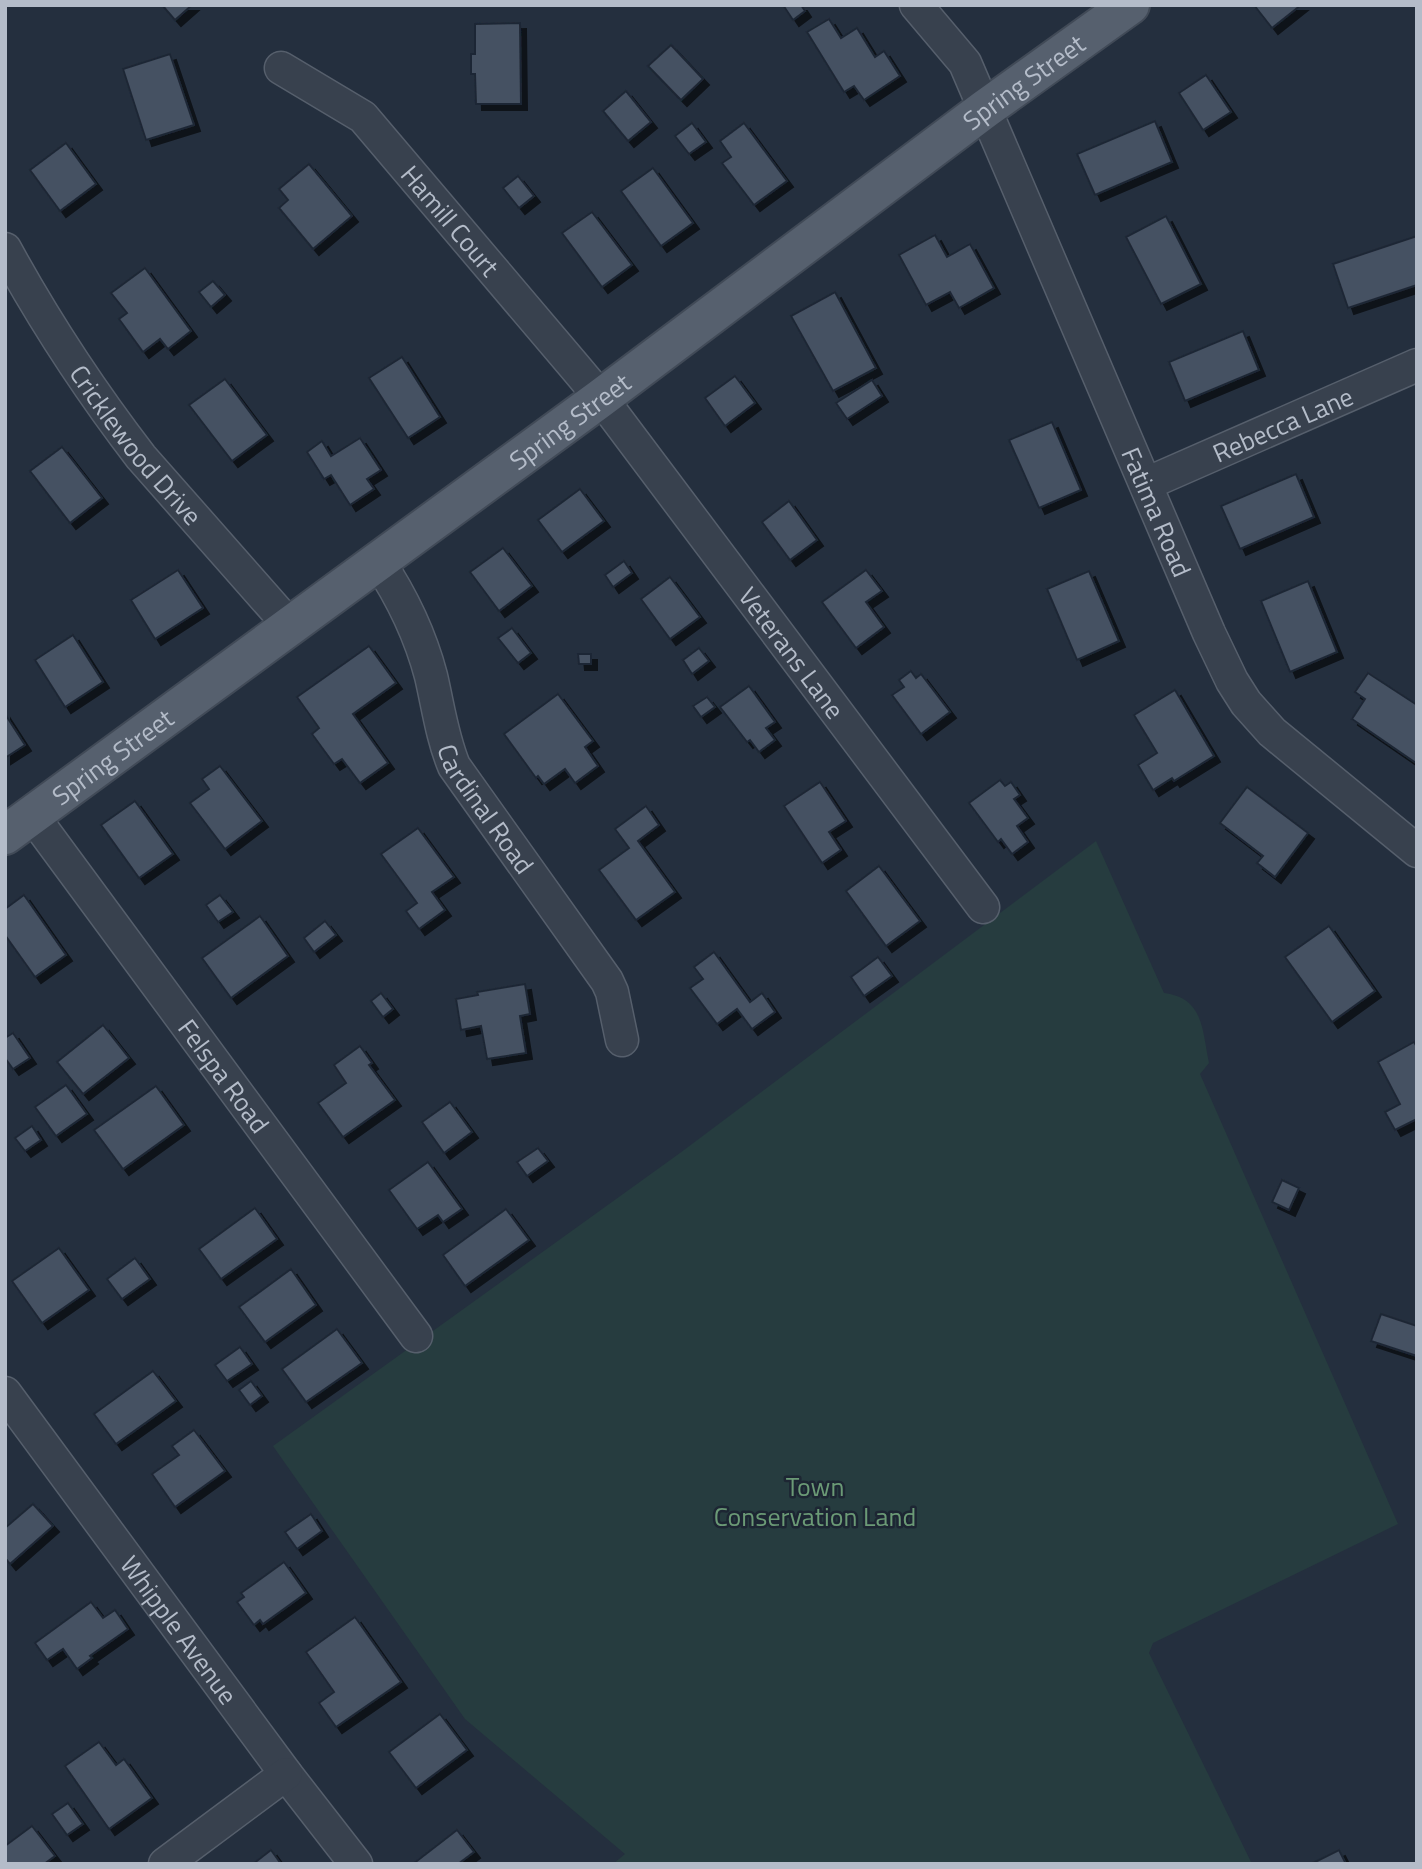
<svg xmlns="http://www.w3.org/2000/svg" width="1422" height="1869" viewBox="0 0 1422 1869" font-family="'Titillium Web',sans-serif">
	<defs>
		<filter id="shadow"><feDropShadow dx="6" dy="6" stdDeviation="0" flood-color="#0009"/></filter>
	</defs>
	<rect width="100%" height="100%" fill="#242f3e"/>
	<path fill="#263c3f" d="M1096,841L1164,993C1204,998 1202,1030 1209,1063L1200,1074L1398,1524L1153,1643L1149,1653L1252,1864H613L625,1854L465,1719L273,1446L680,1153Z"/>
	<g fill="#455162" stroke="#1f2835" stroke-width="2" filter="url(#shadow)">
		<polygon points="162,5 192,5 175,20"/>
		<polygon points="783,5 801,5 805,11 793,20"/>
		<polygon points="1254,5 1301,5 1272,28"/>
		<polygon points="829,19 841,38 857,28 875,57 884,51 900,76 864,100 854,86 844,92 807,32"/>
		<polygon points="520,23 521,104 476,104 475,74 471,74 471,54 475,54 475,24"/>
		<polygon points="671,45 703,79 681,100 648,66"/>
		<polygon points="170,54 194,125 146,140 123,69"/>
		<polygon points="1206,75 1231,112 1203,130 1179,93"/>
		<polygon points="626,91 651,122 628,141 603,111"/>
		<polygon points="1155,121 1172,162 1095,195 1077,154"/>
		<polygon points="692,123 706,142 689,154 675,136"/>
		<polygon points="744,123 787,181 754,205 722,163 731,157 720,141"/>
		<polygon points="66,143 96,184 60,211 30,170"/>
		<polygon points="309,164 352,216 313,249 279,208 288,200 279,189"/>
		<polygon points="653,168 693,223 661,246 621,191"/>
		<polygon points="518,176 534,196 519,208 503,188"/>
		<polygon points="592,212 632,265 602,287 562,233"/>
		<polygon points="1166,216 1201,284 1161,304 1126,237"/>
		<polygon points="935,235 947,257 970,244 994,288 959,308 950,292 926,305 899,255"/>
		<polygon points="1417,236 1417,285 1348,308 1333,264"/>
		<polygon points="145,268 191,331 168,349 160,339 143,352 119,319 127,313 111,293"/>
		<polygon points="213,281 225,295 211,307 199,292"/>
		<polygon points="835,292 876,368 833,391 791,316"/>
		<polygon points="1243,331 1259,370 1185,401 1169,362"/>
		<polygon points="402,357 440,417 408,438 369,378"/>
		<polygon points="735,376 755,403 725,426 705,398"/>
		<polygon points="225,379 267,435 232,461 189,405"/>
		<polygon points="872,380 882,396 847,419 836,403"/>
		<polygon points="1052,422 1081,490 1039,508 1009,440"/>
		<polygon points="360,438 381,470 367,479 374,489 350,505 331,475 324,479 307,452 322,441 331,456"/>
		<polygon points="62,447 102,498 70,523 30,471"/>
		<polygon points="1296,474 1314,517 1240,549 1221,506"/>
		<polygon points="580,489 604,521 562,552 538,520"/>
		<polygon points="789,501 817,540 790,560 762,522"/>
		<polygon points="503,548 532,586 499,611 470,572"/>
		<polygon points="624,561 632,573 613,587 605,575"/>
		<polygon points="178,570 203,608 155,639 131,600"/>
		<polygon points="866,570 882,591 866,602 884,627 856,648 822,602"/>
		<polygon points="1089,571 1119,641 1077,660 1047,589"/>
		<polygon points="670,577 700,617 670,639 641,599"/>
		<polygon points="1308,581 1337,652 1290,672 1261,601"/>
		<polygon points="512,628 531,653 518,663 498,638"/>
		<polygon points="73,635 103,682 65,707 35,660"/>
		<polygon points="369,646 396,683 353,714 388,763 360,783 342,759 334,764 312,734 319,728 297,697"/>
		<polygon points="699,648 709,661 692,674 683,660"/>
		<polygon points="578,654 591,654 591,664 579,664"/>
		<polygon points="911,671 916,678 921,674 950,712 921,734 892,695 904,687 899,680"/>
		<polygon points="1368,673 1417,705 1416,763 1352,719 1365,699 1355,692"/>
		<polygon points="749,686 775,722 766,728 775,740 759,752 750,740 747,742 720,707"/>
		<polygon points="1175,690 1214,756 1174,781 1172,778 1153,790 1138,765 1157,753 1134,715"/>
		<polygon points="558,694 593,741 585,747 598,766 575,783 565,769 544,784 538,776 536,778 504,734"/>
		<polygon points="707,697 715,707 701,717 693,706"/>
		<polygon points="5,714 25,745 5,758"/>
		<polygon points="220,766 262,821 225,849 190,803 209,789 202,779"/>
		<polygon points="1000,780 1005,786 1011,782 1020,795 1014,799 1028,818 1017,826 1028,842 1012,854 1001,839 998,842 969,803"/>
		<polygon points="820,782 846,821 829,832 841,850 822,863 784,806"/>
		<polygon points="1247,787 1308,833 1275,877 1257,863 1263,856 1220,823"/>
		<polygon points="135,801 173,854 139,878 101,825"/>
		<polygon points="646,806 659,825 638,841 675,892 636,920 599,870 629,848 615,829"/>
		<polygon points="418,828 454,877 432,892 445,910 419,929 406,911 417,903 381,854"/>
		<polygon points="879,866 920,921 886,946 846,891"/>
		<polygon points="24,895 66,955 35,977 5,935 5,909"/>
		<polygon points="220,895 233,912 218,922 206,905"/>
		<polygon points="260,916 288,956 231,998 202,958"/>
		<polygon points="325,921 336,935 314,952 304,938"/>
		<polygon points="1329,926 1375,991 1332,1022 1285,957"/>
		<polygon points="714,952 750,1002 762,993 775,1012 752,1029 737,1009 717,1024 690,988 703,979 694,967"/>
		<polygon points="878,957 892,976 864,996 851,977"/>
		<polygon points="525,984 530,1014 520,1016 526,1053 487,1059 481,1026 461,1030 456,999 478,995 477,992"/>
		<polygon points="381,993 393,1009 383,1017 371,1001"/>
		<polygon points="103,1025 129,1058 83,1094 57,1062"/>
		<polygon points="13,1033 30,1058 13,1069 5,1058 5,1038"/>
		<polygon points="1414,1042 1417,1047 1417,1119 1395,1130 1385,1112 1400,1104 1378,1062"/>
		<polygon points="360,1046 372,1063 369,1065 395,1100 343,1137 318,1103 346,1083 334,1065"/>
		<polygon points="66,1085 87,1114 56,1136 35,1107"/>
		<polygon points="156,1086 184,1125 123,1169 94,1130"/>
		<polygon points="450,1102 472,1132 444,1153 422,1122"/>
		<polygon points="32,1126 41,1140 25,1151 15,1138"/>
		<polygon points="538,1148 548,1161 527,1176 517,1162"/>
		<polygon points="428,1162 462,1209 443,1222 438,1215 417,1229 389,1190"/>
		<polygon points="1282,1180 1299,1188 1289,1210 1272,1202"/>
		<polygon points="255,1208 277,1239 221,1279 199,1249"/>
		<polygon points="506,1209 529,1240 465,1286 443,1255"/>
		<polygon points="59,1248 89,1290 42,1323 12,1281"/>
		<polygon points="135,1258 150,1279 122,1299 107,1279"/>
		<polygon points="291,1269 316,1305 265,1342 239,1307"/>
		<polygon points="1381,1314 1417,1326 1417,1356 1371,1341"/>
		<polygon points="337,1329 362,1363 306,1402 282,1369"/>
		<polygon points="240,1347 252,1364 227,1381 215,1365"/>
		<polygon points="153,1371 176,1401 116,1444 94,1414"/>
		<polygon points="251,1381 262,1396 250,1405 239,1390"/>
		<polygon points="194,1430 225,1471 175,1507 152,1474 179,1455 172,1446"/>
		<polygon points="33,1504 53,1526 10,1564 5,1558 5,1528"/>
		<polygon points="311,1514 322,1531 297,1549 285,1532"/>
		<polygon points="284,1562 306,1593 263,1624 260,1620 254,1625 237,1602 244,1597 241,1593"/>
		<polygon points="91,1602 103,1618 115,1610 128,1629 90,1656 92,1658 77,1669 63,1649 47,1660 35,1643"/>
		<polygon points="355,1617 401,1682 336,1727 319,1703 334,1692 306,1652"/>
		<polygon points="440,1714 467,1750 416,1788 389,1752"/>
		<polygon points="99,1742 116,1765 124,1759 152,1798 109,1829 65,1766"/>
		<polygon points="68,1803 83,1824 67,1835 52,1814"/>
		<polygon points="32,1826 55,1856 44,1864 5,1864 5,1846"/>
		<polygon points="457,1830 474,1852 458,1864 413,1864"/>
		<polygon points="271,1850 281,1864 253,1864"/>
		<polygon points="1339,1850 1346,1864 1311,1864"/>
	</g>
	<g fill="none" stroke-linecap="round" stroke-linejoin="round">
		<g stroke="#565f6c" stroke-width="35">
			<g id="minor">
				<path id="s1" d="M916,5L965,63L1209,633L1232,681L1246,703L1272,732L1417,851"/>
				<path id="s2" d="M281,68L363,117L575,367L601,398L983,907"/>
				<path id="s3" d="M5,249C45,322 91,392 141,457L290,626"/>
				<path id="s4" d="M1146,484L1417,365"/>
				<path id="s5" d="M378,561C402,597 420,634 431,676C438,706 442,737 454,766L607,981L612,992L622,1040"/>
				<path id="s6" d="M32,815L416,1336"/>
				<path id="s7" d="M5,1393L286,1774L356,1864"/>
				<polyline points="165,1864 286,1774"/>
			</g>
		</g>
		<g stroke="#414a57" stroke-width="42">
			<g id="major">
				<path id="s8" d="M5,835L601,398L985,109L1130,5"/>
			</g>
		</g>
		<use href="#minor" stroke="#38414e" stroke-width="32"/>
		<use href="#major" stroke="#56606e" stroke-width="38"/>
	</g>
	<g text-anchor="middle" dominant-baseline="central" stroke-width="5" stroke-linejoin="round" paint-order="stroke">
		<g font-size="26" fill="#b4bcc9" stroke="#1d2633">
			<text stroke="none"><textPath href="#s8" startOffset="1267">Spring Street</textPath></text>
			<text stroke="none"><textPath href="#s2" startOffset="231">Hamill Court</textPath></text>
			<text stroke="none"><textPath href="#s8" startOffset="700">Spring Street</textPath></text>
			<text stroke="none"><textPath href="#s4" startOffset="149">Rebecca Lane</textPath></text>
			<text stroke="none"><textPath href="#s3" startOffset="236">Cricklewood Drive</textPath></text>
			<text stroke="none"><textPath href="#s1" startOffset="564">Fatima Road</textPath></text>
			<text stroke="none"><textPath href="#s2" startOffset="782">Veterans Lane</textPath></text>
			<text stroke="none"><textPath href="#s8" startOffset="133">Spring Street</textPath></text>
			<text stroke="none"><textPath href="#s5" startOffset="273">Cardinal Road</textPath></text>
			<text stroke="none"><textPath href="#s6" startOffset="324">Felspa Road</textPath></text>
			<text stroke="none"><textPath href="#s7" startOffset="294">Whipple Avenue</textPath></text>
		</g>
		<g font-size="26" fill="#6b9a76" stroke="#1d2633">
			<text x="815" y="1486">Town<tspan x="815" dy="30">Conservation Land</tspan></text>
		</g>
	</g>
	<rect width="1422" height="1869" fill="none" stroke="#b4bcc9" stroke-width="14"/>
</svg>
